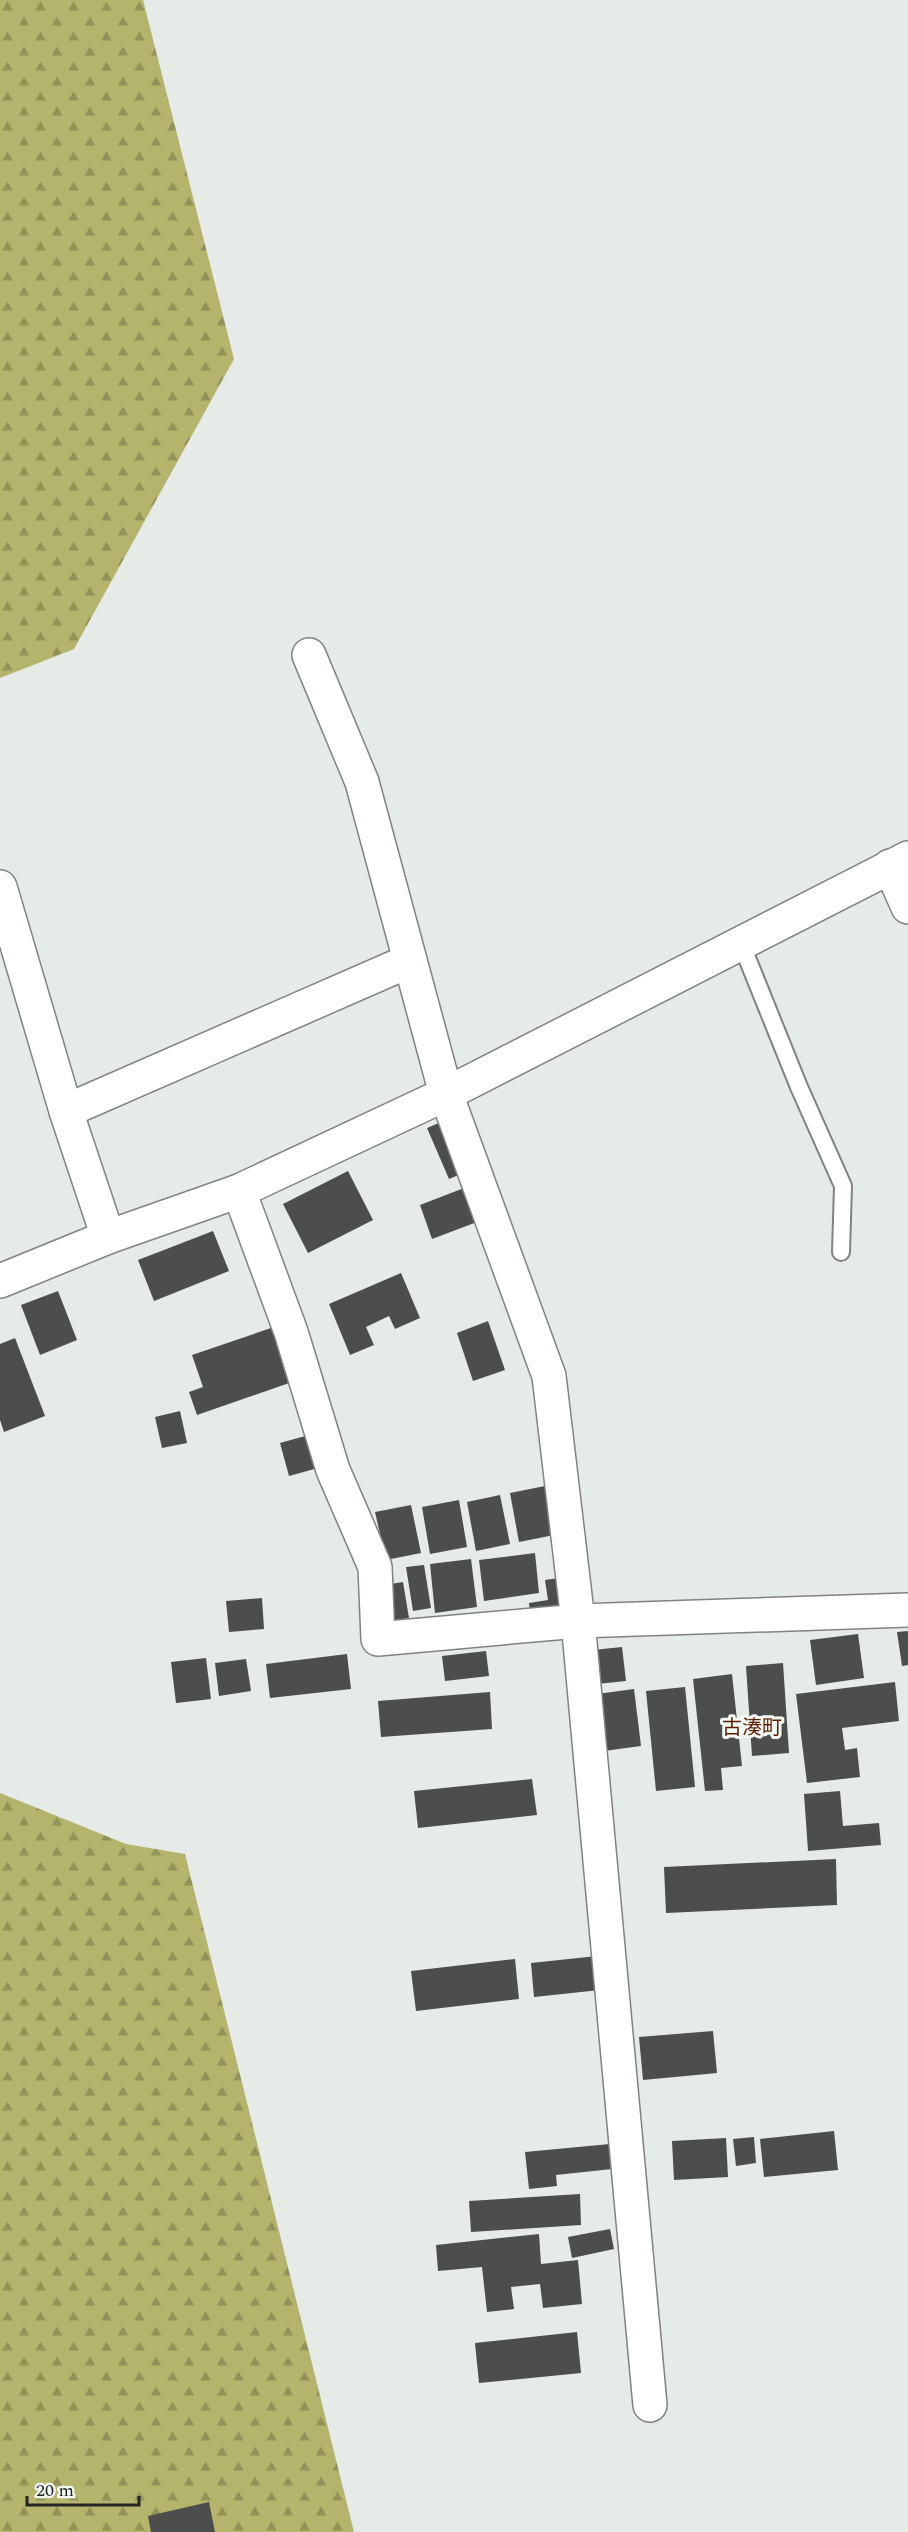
<svg xmlns="http://www.w3.org/2000/svg" width="908" height="2532" viewBox="0 0 908 2532" font-family="Spectral,'Noto Sans JP',serif">
	<defs>
		<pattern id="forest-firs" width="22" height="20" patternUnits="userSpaceOnUse" patternTransform="scale(1.5)"><rect width="22" height="20" fill="#b4b46c"/><path d="M5 1l3.5 6h-7zM16 11l3.5 6h-7z" fill="#929259"/></pattern>
	</defs>
	<rect width="100%" height="100%" fill="#e6ebe7"/>
	<g fill="url(#forest-firs)">
		<polygon points="0,0 143,0 234,359 74,649 0,678"/>
		<polygon points="0,1793 126,1844 185,1854 354,2532 0,2532"/>
	</g>
	<g fill="#4b4e4a">
		<polygon points="446,1120 468,1171 449,1179 427,1128"/>
		<polygon points="348,1171 373,1220 308,1253 283,1204"/>
		<polygon points="464,1188 477,1222 432,1239 420,1205"/>
		<polygon points="213,1231 229,1271 154,1301 138,1260"/>
		<polygon points="401,1273 420,1318 395,1329 389,1316 366,1327 374,1345 350,1355 329,1304"/>
		<polygon points="58,1291 77,1340 40,1355 21,1305"/>
		<polygon points="488,1321 505,1370 473,1381 457,1333"/>
		<polygon points="277,1326 295,1381 197,1415 189,1392 203,1387 192,1355"/>
		<polygon points="15,1338 45,1416 4,1432 0,1420 0,1344"/>
		<polygon points="180,1411 187,1443 162,1448 155,1417"/>
		<polygon points="309,1435 318,1468 289,1476 280,1443"/>
		<polygon points="545,1486 554,1535 519,1542 510,1493"/>
		<polygon points="500,1495 510,1544 476,1551 467,1502"/>
		<polygon points="459,1500 467,1547 430,1554 422,1507"/>
		<polygon points="411,1505 421,1553 386,1560 375,1512"/>
		<polygon points="535,1553 539,1593 484,1601 479,1560"/>
		<polygon points="471,1559 477,1607 435,1613 430,1564"/>
		<polygon points="424,1565 431,1608 413,1611 406,1567"/>
		<polygon points="565,1577 571,1616 531,1622 529,1603 548,1600 545,1580"/>
		<polygon points="403,1582 409,1618 390,1621 384,1585"/>
		<polygon points="262,1598 264,1629 229,1632 226,1601"/>
		<polygon points="908,1631 908,1665 902,1666 897,1632"/>
		<polygon points="858,1634 864,1678 816,1685 810,1640"/>
		<polygon points="622,1647 626,1681 597,1684 593,1650"/>
		<polygon points="486,1651 489,1676 445,1681 442,1656"/>
		<polygon points="347,1654 351,1689 270,1698 266,1664"/>
		<polygon points="206,1658 211,1699 176,1703 171,1662"/>
		<polygon points="246,1659 251,1691 219,1696 215,1663"/>
		<polygon points="783,1663 789,1753 752,1756 746,1666"/>
		<polygon points="732,1674 742,1766 721,1768 723,1790 705,1791 693,1679"/>
		<polygon points="895,1682 899,1721 842,1728 845,1750 857,1748 860,1777 807,1783 796,1694"/>
		<polygon points="685,1687 695,1787 656,1791 646,1691"/>
		<polygon points="634,1689 641,1746 604,1751 597,1694"/>
		<polygon points="490,1692 492,1729 381,1737 378,1701"/>
		<polygon points="532,1779 537,1815 418,1828 414,1791"/>
		<polygon points="840,1791 843,1826 879,1823 881,1845 808,1851 804,1794"/>
		<polygon points="836,1859 837,1905 666,1913 664,1867"/>
		<polygon points="597,1956 600,1990 534,1997 531,1963"/>
		<polygon points="515,1959 519,1999 416,2011 411,1971"/>
		<polygon points="713,2031 717,2073 643,2080 639,2037"/>
		<polygon points="834,2131 838,2170 764,2177 760,2139"/>
		<polygon points="754,2137 756,2163 736,2166 733,2139"/>
		<polygon points="726,2138 728,2177 674,2180 672,2141"/>
		<polygon points="610,2144 612,2169 556,2175 557,2186 529,2189 525,2152"/>
		<polygon points="580,2194 581,2225 471,2232 469,2201"/>
		<polygon points="610,2229 614,2249 572,2258 568,2237"/>
		<polygon points="539,2234 541,2264 578,2260 582,2304 543,2308 540,2284 511,2287 514,2309 487,2312 482,2267 438,2271 436,2245"/>
		<polygon points="577,2332 581,2373 479,2383 475,2343"/>
		<polygon points="209,2502 215,2532 151,2532 148,2516"/>
	</g>
	<g fill="none" stroke-linecap="round" stroke-linejoin="round">
		<g stroke="#7f8481" stroke-width="20">
			<polyline id="lane" points="741,943 799,1087 843,1186 841,1252"/>
		</g>
		<g stroke="#7f8481" stroke-width="36">
			<g id="street">
				<polyline points="0,887 66,1111 108,1237"/>
				<polyline points="66,1111 409,961"/>
				<polyline points="239,1191 291,1332 333,1470 375,1567 378,1639 578,1621 549,1376 446,1094 362,782 309,655"/>
				<polyline points="0,1281 108,1237 239,1191 446,1094 908,858"/>
				<polyline points="650,2405 578,1621 908,1610"/>
			</g>
		</g>
		<g stroke="#7f8481" stroke-width="36">
			<polyline id="secondary" points="890,866 908,907"/>
		</g>
		<use href="#lane" stroke="#fff" stroke-width="16"/>
		<use href="#street" stroke="#fff" stroke-width="33"/>
		<use href="#secondary" stroke="#fff" stroke-width="33"/>
	</g>
	<g text-anchor="middle" dominant-baseline="central" stroke-width="6" stroke-linejoin="round" paint-order="stroke">
		<g font-size="20" fill="#5d1d04" stroke="#f3f9f5">
			<text x="752" y="1728">古湊町</text>
		</g>
	</g>
	<path d="M27 2496v9h112v-9" fill="none" stroke="#242624" stroke-width="3"/>
	<text x="36" y="2496" font-size="18" fill="#242624" stroke="#f3f9f5" stroke-width="4.5" paint-order="stroke">20 m</text>
</svg>
